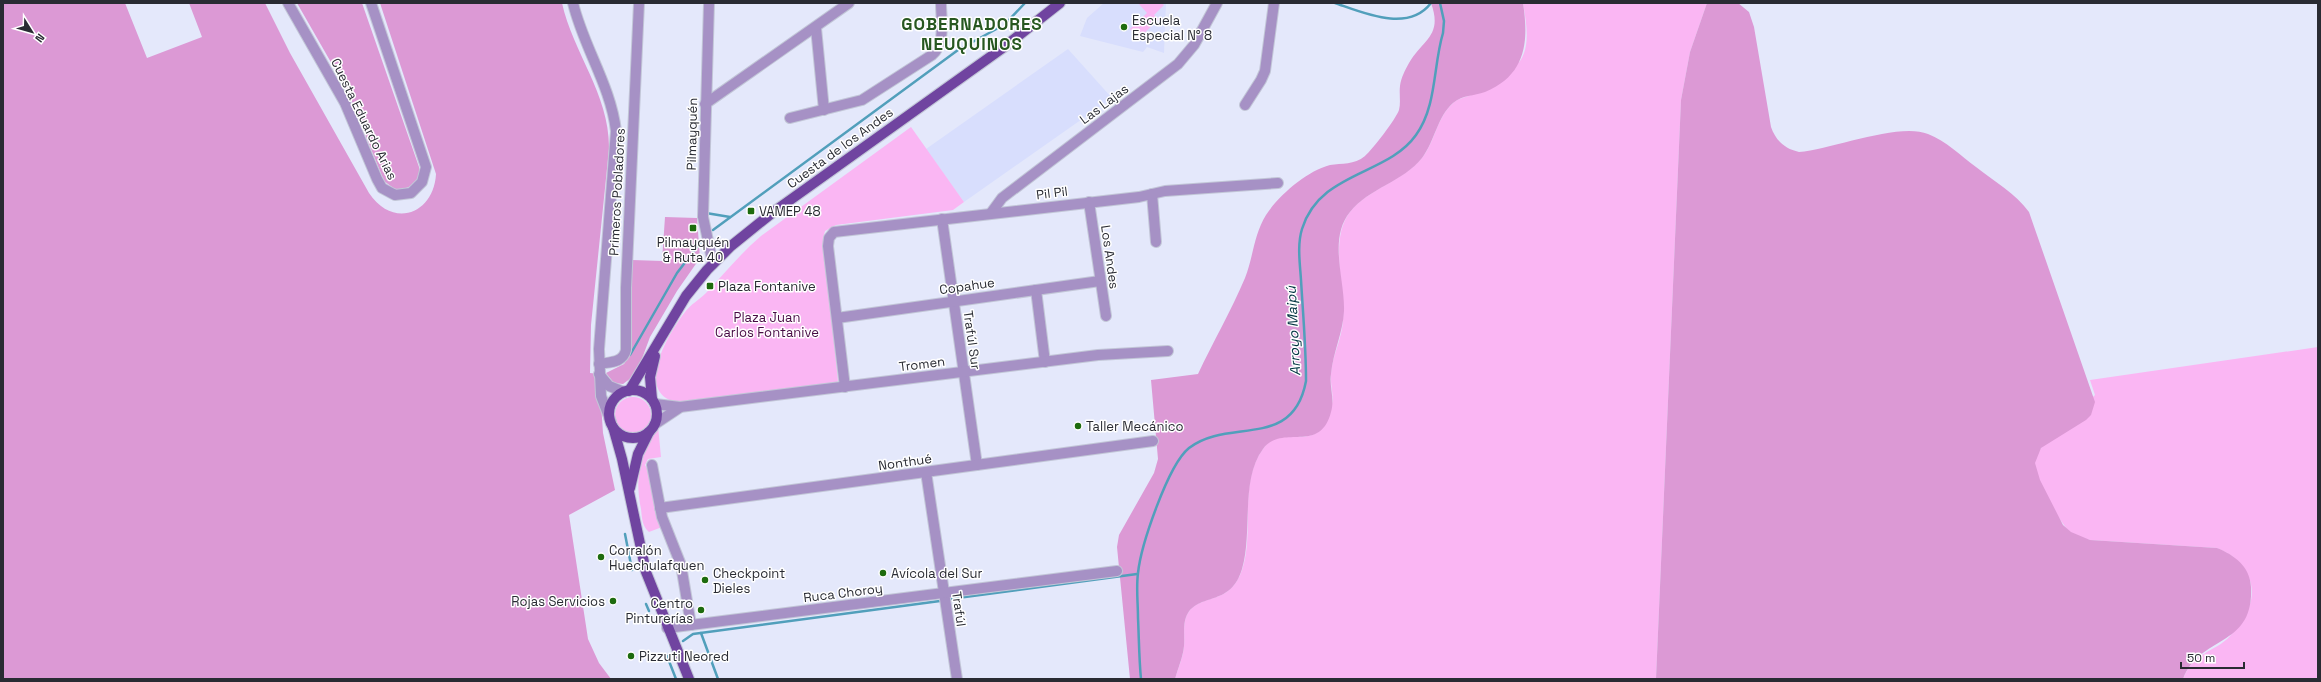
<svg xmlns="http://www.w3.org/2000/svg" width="2321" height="682" viewBox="0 0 2321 682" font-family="'Space Grotesk',sans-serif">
	<rect width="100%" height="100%" fill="#e4e8fb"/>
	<g fill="#d8defd">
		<polygon points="1104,3 1166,3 1164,53 1147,47 1143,52 1080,36 1087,18"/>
		<polygon points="1068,49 1112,98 964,202 926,149"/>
	</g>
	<g fill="#fab6f3">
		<polygon points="1138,3 1161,3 1164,5 1154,15 1159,19 1139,38 1130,29 1147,13"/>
		<path d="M1523,3H1707L1690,52L1681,100L1656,679H1175C1178,668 1183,658 1184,646C1185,635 1182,623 1188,613C1200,593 1230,606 1242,570C1255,532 1238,483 1263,449C1285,417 1317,463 1332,404C1334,395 1330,384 1331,374C1332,356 1342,339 1343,320C1345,288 1329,239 1350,212C1368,189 1401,182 1421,159C1435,143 1436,119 1452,104C1458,98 1464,98 1471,95C1481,90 1490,82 1499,76C1505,72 1515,67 1520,61C1531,45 1526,21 1523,3Z"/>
		<path d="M911,127L964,202L953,210L836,225L825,231L823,239L838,381L835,383L681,403C631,396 668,334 685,312C691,304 699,300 706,293C724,274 740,254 761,236Z"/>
		<path d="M2318,347V679H2183C2195,650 2213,654 2230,636C2244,622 2258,599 2249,578C2241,562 2233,555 2217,548L2090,540C2083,538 2076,536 2070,532C2059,522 2034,477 2035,462C2035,457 2038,452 2041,448L2095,395L2090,380Z"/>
		<circle cx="633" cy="415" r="18"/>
		<path d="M658,426L661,457L648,459L645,465L649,472L655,510L662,527L649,532C642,526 642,518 641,509C634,474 641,456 658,426Z"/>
	</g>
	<g fill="#dc99d5">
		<path d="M3,3H125L147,58L202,37L189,3H265L290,53L369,193C394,230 434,213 436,174L380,3H562C573,53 610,95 609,149L591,325L590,373L599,374L603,433L615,490L569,515L588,639L599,663L611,679H3Z"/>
		<path d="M297,3H362L419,167C421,184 411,188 396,190L384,181L348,92Z"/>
		<path d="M1431,3H1523C1529,42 1526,75 1485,92C1474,96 1462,95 1453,103C1437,117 1435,141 1422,158C1403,182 1369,188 1350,212C1328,239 1345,279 1344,311C1343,333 1333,352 1331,374C1329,386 1335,399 1331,412C1320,455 1282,423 1263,449C1240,480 1253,532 1242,569C1231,606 1201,593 1188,613C1182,623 1185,635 1184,646C1183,657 1178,668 1175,679H1130L1117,547L1119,535L1154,473L1158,459L1151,380L1198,374C1213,342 1231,311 1245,278C1253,258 1254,234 1266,215C1279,195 1307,171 1330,165C1342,163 1354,165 1365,156C1372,150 1396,119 1399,110C1401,102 1399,94 1400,86C1401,78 1405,70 1409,63C1423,39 1443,36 1431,3Z"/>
		<path d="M1707,3H1738L1749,12L1754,27L1771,127C1776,141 1785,149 1799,152C1833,149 1899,122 1928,134C1946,141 1961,156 1976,167C1994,181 2016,194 2029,212L2095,402L2091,415L2086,420L2041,448L2035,463L2040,480L2063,525L2071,532L2090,540L2217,548C2234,555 2250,566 2251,587C2254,648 2201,634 2183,679H1656L1681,100L1690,52Z"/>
		<polygon points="665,217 697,218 700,258 677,291 650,337 640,364 631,378 623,384 614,383 606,373 624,364 630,355 632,260 662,261"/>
	</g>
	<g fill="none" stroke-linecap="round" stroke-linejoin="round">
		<g stroke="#519fbb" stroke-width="2.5">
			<path d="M1335,3C1364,13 1408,33 1431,3"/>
			<polyline points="1005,24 1025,3"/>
			<polyline points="706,213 730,217"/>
			<polyline points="713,230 958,50 1000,27"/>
			<polyline points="630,355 677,273 700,243"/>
			<polyline points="625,534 632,570"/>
			<polyline points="950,599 1137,574"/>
			<polyline points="646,604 649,611"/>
			<polyline points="701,633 718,679"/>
			<polyline points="683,641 693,634 940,601"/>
			<polyline points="667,656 676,679"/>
			<path d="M1141,679C1139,659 1139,638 1138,618C1138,603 1136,588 1138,573C1141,545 1168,465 1189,448C1229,417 1293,451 1306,381C1306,347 1303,314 1301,280C1300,264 1297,245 1302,229C1320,171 1387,176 1416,135C1437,106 1433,66 1443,33L1444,21L1440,3"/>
		</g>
		<g stroke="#c2c6d7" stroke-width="12">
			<g id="minor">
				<polyline points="288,3 345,103 377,179 382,188 395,195 411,193 422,182 426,167 371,3"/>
				<path d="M573,3C583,46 611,86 616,131L599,349L601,396L611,422"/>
				<polyline points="709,3 703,217 713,264"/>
				<polyline points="816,28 824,110"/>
				<polyline points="705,104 849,3"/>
				<polyline points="1245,105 1261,80 1265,71 1274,3"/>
				<path d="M790,118L862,100L932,55C946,44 941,19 941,3"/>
				<polyline points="1152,194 1156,242"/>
				<polyline points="1089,202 1106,316"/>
				<polyline points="991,213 1002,198 1178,64 1194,45 1217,3"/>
				<polyline points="942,219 977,465"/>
				<polyline points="1036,290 1045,362"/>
				<polyline points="837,318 1100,281"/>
				<path d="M599,364C610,362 623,363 626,350V288L639,3"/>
				<polyline points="599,374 609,386 624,392"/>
				<polyline points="845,387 828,246 829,238 834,232 1139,197 1165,191 1278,183"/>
				<polyline points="655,404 680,407 1098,355 1168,351"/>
				<polyline points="655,424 679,408"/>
				<polyline points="652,465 662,517 681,565 691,625"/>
				<polyline points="926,472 957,679"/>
				<polyline points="660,508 1153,441"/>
				<polyline points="667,628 1117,571"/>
			</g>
		</g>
		<g stroke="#c2c6d7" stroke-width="12">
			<g id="major">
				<circle cx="633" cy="414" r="24"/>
				<polyline points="629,391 686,296 707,270 731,246 772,213 1004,47 1060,3"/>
				<polyline points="652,399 650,377 655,356"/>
				<polyline points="613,427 622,459 646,572 689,679"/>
				<polyline points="630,488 638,454 649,432"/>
			</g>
		</g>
		<use href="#minor" stroke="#a691c5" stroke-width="10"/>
		<use href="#major" stroke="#7044a0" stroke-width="10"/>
	</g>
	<g fill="#1d6b0e" stroke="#fff" stroke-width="1.5">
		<circle cx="1124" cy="27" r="4"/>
		<rect x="747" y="207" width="8" height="8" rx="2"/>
		<rect x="689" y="224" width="8" height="8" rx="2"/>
		<rect x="706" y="282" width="8" height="8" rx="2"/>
		<circle cx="1078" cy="426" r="4"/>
		<circle cx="601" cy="557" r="4"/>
		<circle cx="883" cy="573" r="4"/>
		<circle cx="705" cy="580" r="4"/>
		<circle cx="613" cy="601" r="4"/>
		<circle cx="701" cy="610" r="4"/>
		<circle cx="631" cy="656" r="4"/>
	</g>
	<g text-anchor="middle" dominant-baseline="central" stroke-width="3" stroke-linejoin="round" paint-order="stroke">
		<g font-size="13" fill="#292b33" stroke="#fff" text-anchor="start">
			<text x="1132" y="20">Escuela<tspan x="1132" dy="15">Especial N° 8</tspan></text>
			<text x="759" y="211">VAMEP 48</text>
			<text x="693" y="242" text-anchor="middle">Pilmayquén<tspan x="693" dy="15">&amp; Ruta 40</tspan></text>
			<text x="718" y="286">Plaza Fontanive</text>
			<text x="1086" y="426">Taller Mecánico</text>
			<text x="609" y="550">Corralón<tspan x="609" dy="15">Huechulafquen</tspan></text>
			<text x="713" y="573">Checkpoint<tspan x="713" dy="15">Dieles</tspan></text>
			<text x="891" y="573">Avícola del Sur</text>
			<text x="605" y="601" text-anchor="end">Rojas Servicios</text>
			<text x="693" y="603" text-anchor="end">Centro<tspan x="693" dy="15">Pinturerías</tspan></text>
			<text x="639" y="656">Pizzuti Neored</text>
		</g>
		<g font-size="13" fill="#292b33" stroke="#fff">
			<text transform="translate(1104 104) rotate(-37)">Las Lajas</text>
			<text transform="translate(364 119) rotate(64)">Cuesta Eduardo Arias</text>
			<text transform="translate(692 134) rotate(-89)">Pilmayquén</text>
			<text transform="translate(840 148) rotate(-36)">Cuesta de los Andes</text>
			<text transform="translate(617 192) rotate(-87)">Primeros Pobladores</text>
			<text transform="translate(1052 193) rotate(-7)">Pil Pil</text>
			<text transform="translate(1110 257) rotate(82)">Los Andes</text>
			<text transform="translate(967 286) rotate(-8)">Copahue</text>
			<text transform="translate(972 340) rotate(82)">Trafúl Sur</text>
			<text transform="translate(922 364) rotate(-7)">Tromen</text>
			<text transform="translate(905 462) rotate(-8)">Nonthué</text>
			<text transform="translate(843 593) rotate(-7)">Ruca Choroy</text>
			<text transform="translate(959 609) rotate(82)">Trafúl</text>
		</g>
		<g font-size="13" fill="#470a44" stroke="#fff">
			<text x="767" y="317">Plaza Juan<tspan x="767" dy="15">Carlos Fontanive</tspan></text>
		</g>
		<g font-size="14" font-style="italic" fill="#003341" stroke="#fff">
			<text transform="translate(1293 331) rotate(-93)">Arroyo Maipú</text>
		</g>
		<g font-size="17" font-weight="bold" letter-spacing="1" fill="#275720" stroke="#fff">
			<text x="972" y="24">GOBERNADORES<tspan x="972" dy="20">NEUQUINOS</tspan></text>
		</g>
	</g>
	<rect width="2321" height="682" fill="none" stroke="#292b33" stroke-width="8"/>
	<g transform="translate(32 32) rotate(127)" stroke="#ffffff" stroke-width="3" paint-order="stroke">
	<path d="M0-3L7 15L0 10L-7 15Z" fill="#292b33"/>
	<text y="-6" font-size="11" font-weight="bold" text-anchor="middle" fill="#292b33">N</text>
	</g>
	<path d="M2181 662v6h63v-6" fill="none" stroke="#292b33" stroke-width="2"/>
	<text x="2187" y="662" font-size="12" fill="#292b33" stroke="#ffffff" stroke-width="3" paint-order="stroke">50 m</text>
</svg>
